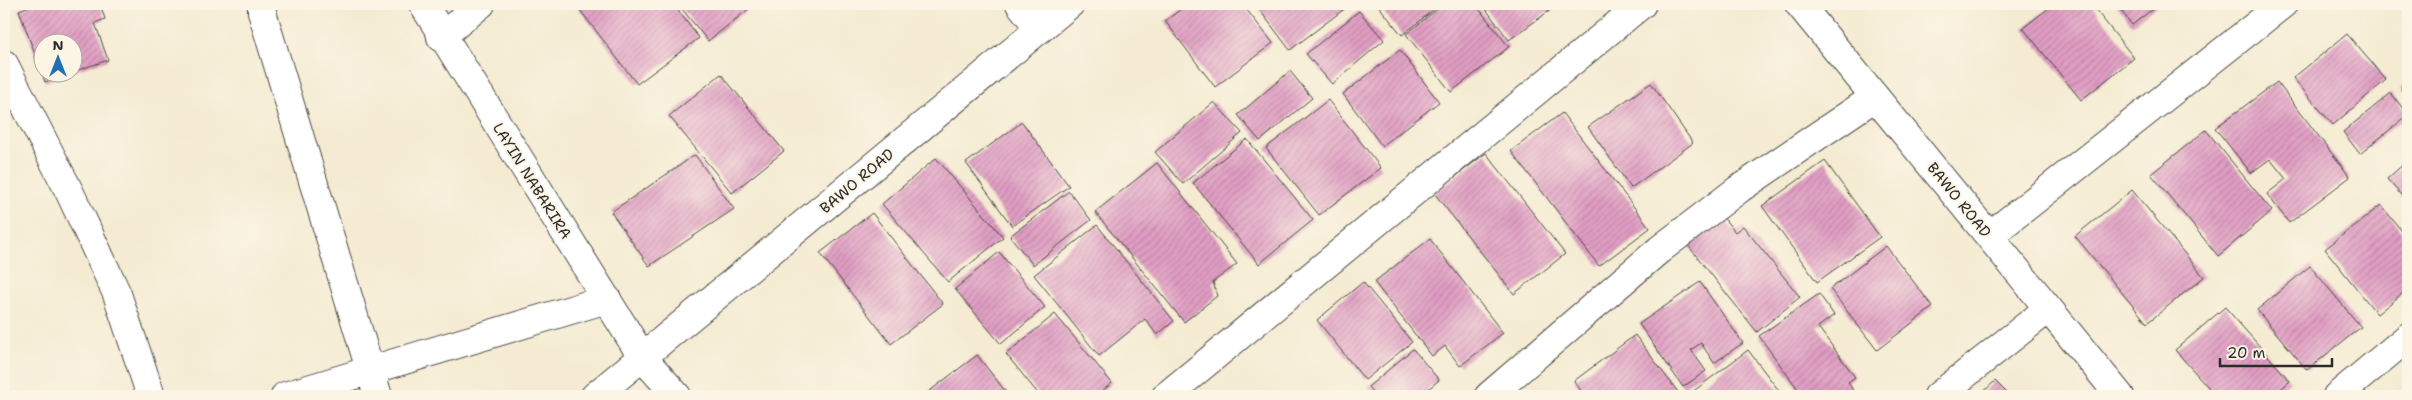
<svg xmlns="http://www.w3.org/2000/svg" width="2412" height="400" viewBox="0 0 2412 400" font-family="'Shantell Sans',sans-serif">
	<defs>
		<pattern id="building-hatch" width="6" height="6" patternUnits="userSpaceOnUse" patternTransform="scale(1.25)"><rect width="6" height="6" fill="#e19ec4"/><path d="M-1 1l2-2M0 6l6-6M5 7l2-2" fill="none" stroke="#b7819f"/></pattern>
	</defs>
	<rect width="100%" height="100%" fill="#fcf5e5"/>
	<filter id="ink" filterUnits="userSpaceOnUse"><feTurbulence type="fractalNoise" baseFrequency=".02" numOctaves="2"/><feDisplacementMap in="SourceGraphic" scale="10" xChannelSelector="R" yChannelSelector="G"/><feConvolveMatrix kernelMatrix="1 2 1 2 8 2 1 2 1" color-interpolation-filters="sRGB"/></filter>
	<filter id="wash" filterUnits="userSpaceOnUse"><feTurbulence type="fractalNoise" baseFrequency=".0096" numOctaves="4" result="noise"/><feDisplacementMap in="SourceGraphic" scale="20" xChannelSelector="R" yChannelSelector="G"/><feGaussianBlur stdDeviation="1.12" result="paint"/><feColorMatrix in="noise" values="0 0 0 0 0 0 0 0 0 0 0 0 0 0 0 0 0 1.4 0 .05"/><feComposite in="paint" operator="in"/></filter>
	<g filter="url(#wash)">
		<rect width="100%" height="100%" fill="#f4ebd2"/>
		<g id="blocks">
			<g fill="url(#building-hatch)">
				<polygon points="35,4 100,4 105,19 95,23 108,60 72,72 72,42 42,42 42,72 72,73 45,82 19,10"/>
				<polygon points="578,4 673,4 699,38 637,84 576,5"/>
				<polygon points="678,4 755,4 708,41"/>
				<polygon points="1188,4 1242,4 1273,43 1215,87 1165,21"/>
				<polygon points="1255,4 1351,4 1290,50"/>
				<polygon points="1377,4 1441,4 1402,35"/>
				<polygon points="1444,4 1475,4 1509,47 1451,92 1406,34"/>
				<polygon points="1482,4 1559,4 1509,40"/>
				<polygon points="2054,4 2091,4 2134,58 2081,100 2023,28"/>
				<polygon points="2116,4 2159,4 2132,25"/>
				<polygon points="1359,11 1384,40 1332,84 1306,54"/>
				<polygon points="2347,34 2386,80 2333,125 2293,78"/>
				<polygon points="1400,50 1439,102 1382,146 1343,94"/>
				<polygon points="1290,71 1312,98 1260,141 1238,115"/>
				<polygon points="721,74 784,151 732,193 669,116"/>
				<polygon points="2277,82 2350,177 2289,223 2267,194 2286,179 2270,159 2251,173 2215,128"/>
				<polygon points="1651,83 1693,143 1631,188 1588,127"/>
				<polygon points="2408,83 2408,99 2401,89"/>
				<polygon points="2391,93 2408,115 2360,154 2343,132"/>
				<polygon points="1328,100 1381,168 1319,215 1266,148"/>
				<polygon points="1214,102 1242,133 1183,184 1155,152"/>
				<polygon points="1562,113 1650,228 1599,266 1511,151"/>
				<polygon points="1022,122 1069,186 1012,226 966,163"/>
				<polygon points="2206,130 2272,211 2218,256 2151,174"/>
				<polygon points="1247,139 1313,220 1259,264 1193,183"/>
				<polygon points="1486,153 1565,254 1514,294 1434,193"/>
				<polygon points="695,155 734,209 649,266 611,212"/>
				<polygon points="936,158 1003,237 948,282 882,204"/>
				<polygon points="2408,160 2408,203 2387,179"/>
				<polygon points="1825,161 1880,237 1817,282 1762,206"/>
				<polygon points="1157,163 1237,264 1213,282 1217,296 1184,322 1095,212"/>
				<polygon points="2132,190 2204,277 2147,323 2075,236"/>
				<polygon points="1069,191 1091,220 1033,265 1010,236"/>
				<polygon points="2381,205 2408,239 2408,289 2377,314 2325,249"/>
				<polygon points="872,213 943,304 891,344 820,253"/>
				<polygon points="1722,216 1735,232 1743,226 1800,297 1757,332 1687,244"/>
				<polygon points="1097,225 1174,321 1157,335 1145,319 1099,356 1034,275"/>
				<polygon points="1430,239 1503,333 1460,366 1445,346 1432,356 1374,282"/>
				<polygon points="1886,246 1933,307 1877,350 1830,289"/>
				<polygon points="999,252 1045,307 1001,344 955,289"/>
				<polygon points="2310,266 2361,327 2307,370 2257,310"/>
				<polygon points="1363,282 1412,342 1365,380 1317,320"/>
				<polygon points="1700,282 1743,343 1714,363 1701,343 1691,350 1706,371 1683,387 1639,324"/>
				<polygon points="1819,294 1834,315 1818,327 1855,377 1848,382 1854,392 1849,396 1803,396 1759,336"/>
				<polygon points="2225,307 2290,381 2273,396 2216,396 2175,350"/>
				<polygon points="1055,314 1112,383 1096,396 1040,396 1006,354"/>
				<polygon points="1635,335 1681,396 1585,396 1574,381"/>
				<polygon points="1413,349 1439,380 1420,396 1376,396 1368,387"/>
				<polygon points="1748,350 1783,396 1694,396 1691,393"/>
				<polygon points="977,355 1009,396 930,396 927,393"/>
				<polygon points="1995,381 2010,396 1979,396"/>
				<polygon points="1541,390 1546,396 1532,396"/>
			</g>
		</g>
	</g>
	<g filter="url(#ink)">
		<use href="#blocks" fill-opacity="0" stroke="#494844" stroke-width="1"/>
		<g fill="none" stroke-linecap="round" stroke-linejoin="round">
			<g stroke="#494844" stroke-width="30">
				<g id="minor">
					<polyline points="262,4 262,12 378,396"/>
					<polyline points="423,4 643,358 677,396"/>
					<polyline points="1020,4 1040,29"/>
					<polyline points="1799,4 2120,396"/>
					<polyline points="441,37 481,4"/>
					<polyline points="4,64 70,193 117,294 151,396"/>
					<polyline points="1989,236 2283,4"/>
					<polyline points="285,396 607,299"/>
					<polyline points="595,396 1070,4"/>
					<polyline points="1166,396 1642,4"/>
					<polyline points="1489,396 1659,250 1739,189 1875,97"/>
					<polyline points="1938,396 2048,309"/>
					<polyline points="2337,396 2408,337"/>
				</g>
			</g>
			<use href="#minor" stroke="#fff" stroke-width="28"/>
		</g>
	</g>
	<g text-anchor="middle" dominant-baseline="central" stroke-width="4" stroke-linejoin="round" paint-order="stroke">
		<g font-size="15" fill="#2b2b2b" stroke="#fcf5e5">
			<text transform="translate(532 181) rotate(58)">LAYIN NABARIRA</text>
			<text transform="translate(857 181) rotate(-40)">BAWO ROAD</text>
			<text transform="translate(1959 200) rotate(51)">BAWO ROAD</text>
		</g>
	</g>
	<rect width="2412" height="400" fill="none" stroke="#fcf5e5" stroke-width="20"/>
	<g transform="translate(58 58)"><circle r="24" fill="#fcf5e5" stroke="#a8a49b"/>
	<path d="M0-4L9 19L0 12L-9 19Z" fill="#1f6fb2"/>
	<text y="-8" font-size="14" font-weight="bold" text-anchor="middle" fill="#2b2b2b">N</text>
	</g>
	<path d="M2220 358v8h112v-8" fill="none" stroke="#2b2b2b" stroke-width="2.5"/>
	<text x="2227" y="358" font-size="15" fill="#2b2b2b" stroke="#fcf5e5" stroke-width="4" paint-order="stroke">20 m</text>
</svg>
